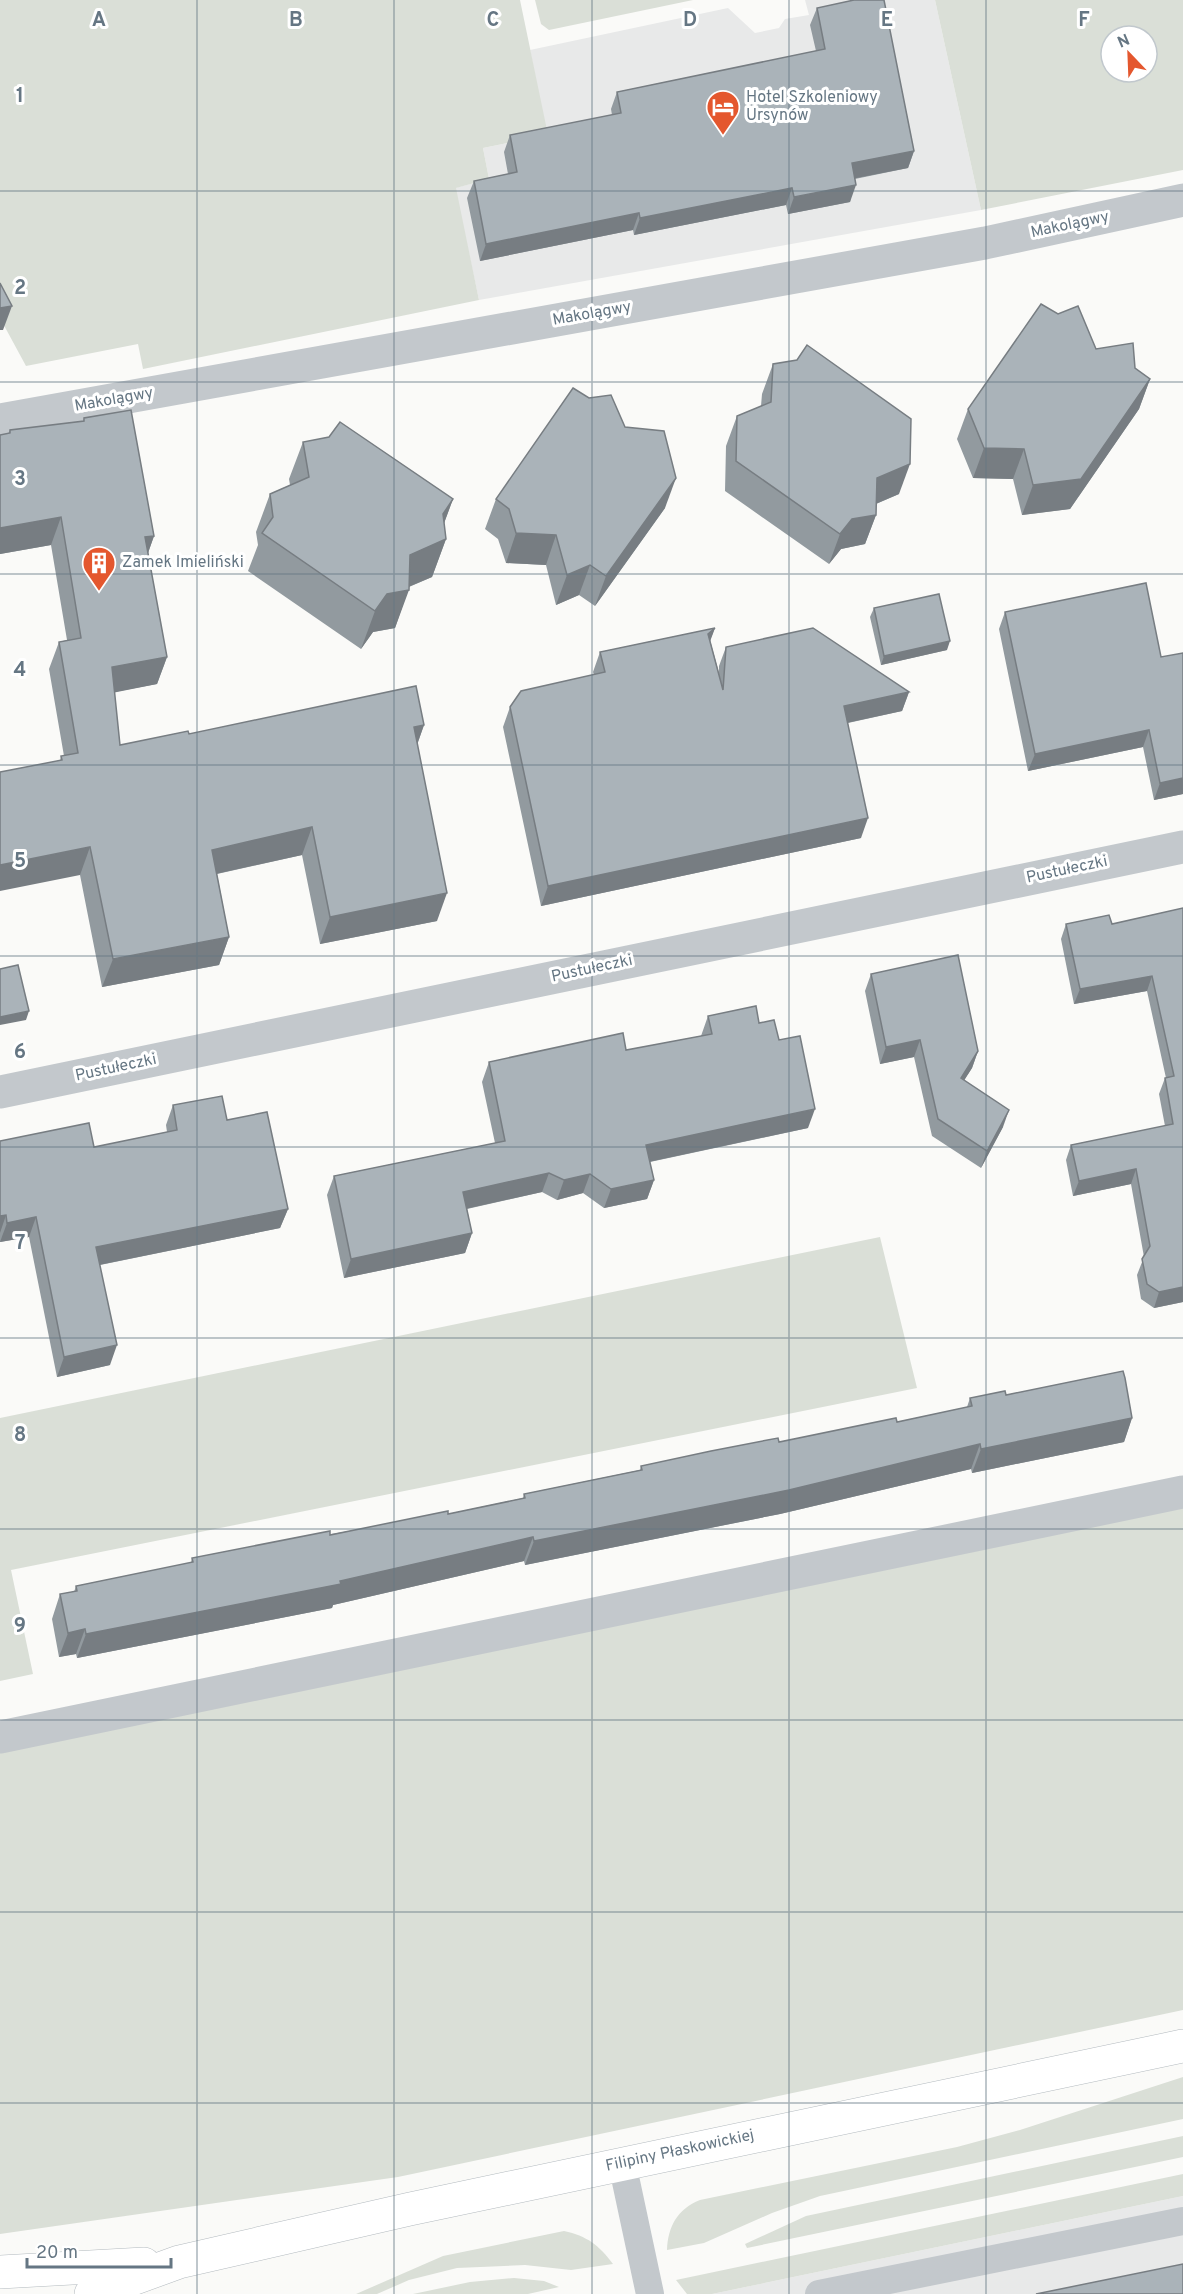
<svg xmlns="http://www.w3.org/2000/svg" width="1183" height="2294" viewBox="0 0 1183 2294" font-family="Overpass,sans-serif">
	<rect width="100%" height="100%" fill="#fafaf8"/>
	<g fill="#e8e9e9">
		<polygon points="805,0 935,0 981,210 479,300 455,188 489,179 483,148 547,135 530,50 728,8 755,33 779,28 785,19 809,15"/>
		<polygon points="1183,2196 1183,2294 712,2294"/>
	</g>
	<g fill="#dadfd7" fill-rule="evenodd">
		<polygon points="0,0 520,0 548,135 483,148 489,179 456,188 479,300 143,369 138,344 26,366 0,318"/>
		<polygon points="535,0 693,0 549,30 541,24"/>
		<path d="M935,0H1183V170L981,210ZM1111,36H1147V72H1111Z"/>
		<polygon points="880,1237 917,1388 11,1570 33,1674 0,1681 0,1418"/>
		<polygon points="1183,1508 1183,2010 398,2177 0,2234 0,1753"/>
		<path d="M1183,2077V2119L820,2196L772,2213L704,2243L667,2250C668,2227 677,2209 700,2200L957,2147L1020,2130Z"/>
		<polygon points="1183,2136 1183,2157 747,2248 745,2244 806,2216"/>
		<polygon points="1183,2174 1183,2196 712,2294 687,2294 676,2280"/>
		<path d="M564,2231C587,2236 599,2245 613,2264L571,2270L525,2265L457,2268L409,2280L377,2294H356L443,2256Z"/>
		<polygon points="514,2278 544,2281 559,2287 528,2294 413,2294 470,2282"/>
	</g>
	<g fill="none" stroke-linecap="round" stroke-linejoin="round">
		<g stroke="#b3babf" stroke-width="34">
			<g id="secondary">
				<polyline points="0,2272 144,2264"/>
				<polyline points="91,2294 179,2262 410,2209 1183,2046"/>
			</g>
		</g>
		<g stroke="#c3c8cc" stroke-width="28">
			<polyline points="622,2163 650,2294"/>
			<polyline points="819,2294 1183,2221"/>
		</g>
		<g stroke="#c3c8cc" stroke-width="33">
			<polyline points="0,420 985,243 1183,200"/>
			<polyline points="0,1092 1183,847"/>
			<polyline points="0,1737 1183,1492"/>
		</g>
		<use href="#secondary" stroke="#fff" stroke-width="33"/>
	</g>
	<g fill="#929a9f">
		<polygon points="817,8 914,151 908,168 855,179 850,202 788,214 786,205 634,235 633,230 480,261 467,198 474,181 508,174 504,152 510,135 612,115 611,109 617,92 816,51 810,25"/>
		<polygon points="1096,349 1135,368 1150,379 1139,409 1070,509 1022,515 1013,479 973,478 957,439 968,409"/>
		<polygon points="773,364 899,494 876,504 876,515 865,544 841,549 829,564 725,491 726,446 737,416 761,406 762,394"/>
		<polygon points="84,418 154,536 148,553 167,657 157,684 114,692 120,745 189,734 424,725 417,745 437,921 320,944 302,855 217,874 229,937 219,965 102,987 80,875 60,761 61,756 64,756 49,669 59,642 67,640 51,545 0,554 0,435 8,434 10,430 83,422"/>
		<polygon points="625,427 665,508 595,606 579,595 556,605 546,565 506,563 498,539 485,529 496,499"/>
		<polygon points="303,442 453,499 444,523 446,539 432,577 409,587 395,628 373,632 361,649 248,571 258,545 256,532 270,494 290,485 289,479"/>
		<polygon points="874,608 947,650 881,665 870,617"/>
		<polygon points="1005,612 1161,657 1183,794 1154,800 1143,747 1028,771 999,629"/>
		<polygon points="715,628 710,640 719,673 719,666 726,647 909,692 902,711 848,723 861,838 541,906 503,727 510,707 594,675 593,672 600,652"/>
		<polygon points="1183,908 1183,1302 1154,1308 1141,1299 1137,1275 1144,1257 1131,1184 1073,1196 1066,1160 1071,1145 1165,1126 1159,1094 1165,1078 1166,1078 1147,991 1074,1004 1061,939 1066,924 1112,924"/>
		<polygon points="871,974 978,1051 972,1068 964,1080 1003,1127 981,1168 932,1136 914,1057 880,1064 865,991"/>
		<polygon points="708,1016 759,1023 779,1040 808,1128 650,1162 654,1180 647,1199 604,1208 583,1193 557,1200 542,1192 467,1209 472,1233 465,1253 344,1278 327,1195 334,1176 495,1143 482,1082 489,1062 626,1050 701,1036"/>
		<polygon points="173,1105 227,1120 288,1209 280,1228 100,1265 110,1365 57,1377 29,1237 0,1242 0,1141 94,1147 167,1132 166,1125"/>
		<polygon points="1006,1395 1132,1418 1124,1442 972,1473 971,1469 780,1514 525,1565 524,1561 333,1605 332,1608 77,1658 76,1654 59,1657 52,1619 60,1594 74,1592 76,1586 191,1563 192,1558 448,1514 523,1498 524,1494 640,1470 641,1466 897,1422 967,1407 970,1398"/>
	</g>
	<g fill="#777d82">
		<polygon points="914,151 908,168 846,180 852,163"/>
		<polygon points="856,185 850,202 788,214 794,197"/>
		<polygon points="792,188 786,205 634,235 640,218"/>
		<polygon points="639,213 633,230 480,261 486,244"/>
		<polygon points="12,306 3,330 0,330 0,308"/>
		<polygon points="1150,379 1139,409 1070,509 1022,515 1033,485"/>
		<polygon points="984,448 1024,449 1013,479 973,478"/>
		<polygon points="910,464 899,494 866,508 877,478"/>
		<polygon points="676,478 665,508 595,606 606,576"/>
		<polygon points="453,499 439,537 446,539 432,577 396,592 410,555 443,514"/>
		<polygon points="876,515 865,544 841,549 829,564 840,534 852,519"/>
		<polygon points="61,517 51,545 0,554 0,528"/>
		<polygon points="516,533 556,535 546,565 506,563"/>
		<polygon points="154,536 144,564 145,537"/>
		<polygon points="590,565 579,595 556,605 567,575"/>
		<polygon points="409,590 395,628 373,632 361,649 375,611 387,594"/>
		<polygon points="715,628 708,647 708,634"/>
		<polygon points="950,641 947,650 881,665 884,656"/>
		<polygon points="167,657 157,684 102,695 112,667"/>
		<polygon points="909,692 902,711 837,725 844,706"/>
		<polygon points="424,725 414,753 414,727"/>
		<polygon points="1149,730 1143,747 1028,771 1035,754"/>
		<polygon points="1183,778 1183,794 1154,800 1160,783"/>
		<polygon points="868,818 861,838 541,906 548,886"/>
		<polygon points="312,827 302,855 202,877 212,850"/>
		<polygon points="90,847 80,875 0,891 0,865"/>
		<polygon points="447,893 437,921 320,944 330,917"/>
		<polygon points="229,937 219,965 102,987 113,959"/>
		<polygon points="1152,976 1147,991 1074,1004 1080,989"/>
		<polygon points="29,1011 26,1020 0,1025 0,1017"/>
		<polygon points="920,1040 914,1057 880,1064 886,1047"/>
		<polygon points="978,1051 972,1068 955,1095 961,1078"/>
		<polygon points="815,1109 808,1128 639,1164 646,1145"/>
		<polygon points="1009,1110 1003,1127 981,1168 987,1151"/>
		<polygon points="1136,1169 1131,1184 1073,1196 1079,1181"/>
		<polygon points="549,1173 542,1192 456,1211 463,1192"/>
		<polygon points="590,1174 583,1193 557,1200 564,1180"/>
		<polygon points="654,1180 647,1199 604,1208 611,1189"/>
		<polygon points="288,1209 280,1228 89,1267 96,1247"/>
		<polygon points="6,1215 0,1233 0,1216"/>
		<polygon points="36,1217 29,1237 0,1242 7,1223"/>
		<polygon points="472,1233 465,1253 344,1278 351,1259"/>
		<polygon points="1183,1287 1183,1302 1154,1308 1159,1292"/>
		<polygon points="117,1345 110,1365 57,1377 64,1357"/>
		<polygon points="1132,1418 1124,1442 972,1473 981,1449"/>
		<polygon points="980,1444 971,1469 780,1514 525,1565 534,1541"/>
		<polygon points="533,1537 524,1561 333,1605 332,1608 77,1658 86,1634 340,1581"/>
		<polygon points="85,1629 76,1654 59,1657 68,1633"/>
	</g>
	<g fill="#aab3b9" stroke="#777d82" stroke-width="1.5">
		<polygon points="854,0 884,0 914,151 852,163 856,185 794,197 792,188 640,218 639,213 486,244 474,181 517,172 510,135 621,113 617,92 825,49 817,8"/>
		<polygon points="0,283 12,306 0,308"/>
		<polygon points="1041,304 1058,314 1078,306 1096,349 1133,343 1135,368 1150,379 1081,479 1033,485 1024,449 984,448 968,409"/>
		<polygon points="807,345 911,419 910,464 877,478 876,515 852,519 840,534 736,461 737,416 771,402 773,364 797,360"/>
		<polygon points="573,388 589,398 611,395 625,427 664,431 676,478 606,576 590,565 567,575 556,535 516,533 509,509 496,499"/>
		<polygon points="131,410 154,536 145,537 167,657 112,667 120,745 188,731 189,734 416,686 424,725 414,727 447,893 330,917 312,827 212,850 229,937 113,959 90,847 0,865 0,772 62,760 61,756 78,753 59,642 81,638 61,517 0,528 0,435 10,433 10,430 84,421 84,418"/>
		<polygon points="340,422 453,499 443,514 446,539 410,555 409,590 387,594 375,611 262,533 273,517 270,494 309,477 303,442 329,437"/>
		<polygon points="1146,583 1161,657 1183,653 1183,778 1160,783 1149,730 1035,754 1005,612"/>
		<polygon points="939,594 950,641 884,656 874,608"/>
		<polygon points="715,628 708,634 723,690 726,647 813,628 909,692 844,706 868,818 548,886 510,707 521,691 605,672 600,652"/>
		<polygon points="1183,908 1183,1287 1159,1292 1147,1284 1142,1259 1150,1246 1136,1169 1079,1181 1071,1145 1173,1124 1165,1078 1174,1076 1152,976 1080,989 1066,924 1109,915 1112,924"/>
		<polygon points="958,955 978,1051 961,1078 1009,1110 987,1151 938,1119 920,1040 886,1047 871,974"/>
		<polygon points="18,965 29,1011 0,1017 0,969"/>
		<polygon points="756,1006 759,1023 774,1020 779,1040 800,1036 815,1109 646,1145 654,1180 611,1189 590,1174 564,1180 549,1173 463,1192 472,1233 351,1259 334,1176 505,1141 489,1062 623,1033 626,1050 712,1034 708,1016"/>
		<polygon points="222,1096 227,1120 267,1112 288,1209 96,1247 117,1345 64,1357 36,1217 7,1223 6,1215 0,1216 0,1141 89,1123 94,1147 177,1130 173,1105"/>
		<polygon points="1123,1371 1125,1378 1132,1418 981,1449 980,1444 789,1490 534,1541 533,1537 340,1581 341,1584 86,1634 85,1629 68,1633 60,1594 77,1591 76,1586 193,1562 192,1558 330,1531 330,1535 448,1511 448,1514 525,1498 524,1494 642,1470 641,1466 711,1451 778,1438 779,1442 896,1418 897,1422 972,1406 970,1398 1005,1391 1006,1395"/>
		<polygon points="1183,2264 1183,2294 1036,2294"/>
	</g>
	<path fill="none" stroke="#657683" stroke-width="1.5" stroke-opacity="0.55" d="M197,0V2294M394,0V2294M592,0V2294M789,0V2294M986,0V2294M0,191H1183M0,382H1183M0,574H1183M0,765H1183M0,956H1183M0,1147H1183M0,1338H1183M0,1529H1183M0,1720H1183M0,1912H1183M0,2103H1183"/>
	<defs>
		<g id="hotel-pin" transform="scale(1.725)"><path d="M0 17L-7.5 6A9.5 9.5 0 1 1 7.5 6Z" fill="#e4572e" stroke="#fff"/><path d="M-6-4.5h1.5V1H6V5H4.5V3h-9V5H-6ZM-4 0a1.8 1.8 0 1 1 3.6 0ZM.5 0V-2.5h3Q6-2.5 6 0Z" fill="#fff"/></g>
		<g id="building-pin" transform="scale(1.725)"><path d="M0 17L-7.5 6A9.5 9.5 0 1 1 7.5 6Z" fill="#e4572e" stroke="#fff"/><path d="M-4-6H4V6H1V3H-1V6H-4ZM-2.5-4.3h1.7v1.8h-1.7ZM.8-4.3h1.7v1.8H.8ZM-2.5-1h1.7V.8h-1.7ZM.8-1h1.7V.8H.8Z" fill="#fff"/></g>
	</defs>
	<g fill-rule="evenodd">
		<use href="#hotel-pin" x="723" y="107"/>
		<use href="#building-pin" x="99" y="563"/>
	</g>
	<g text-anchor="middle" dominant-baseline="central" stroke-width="6" stroke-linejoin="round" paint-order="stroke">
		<g font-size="16" fill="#657683" stroke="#fff" text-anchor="start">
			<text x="746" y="98">Hotel Szkoleniowy<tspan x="746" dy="18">Ursynów</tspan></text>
			<text x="122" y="563">Zamek Imieliński</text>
		</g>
		<g font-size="16" fill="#657683" stroke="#fff">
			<text transform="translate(1070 225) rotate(-12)">Makolągwy</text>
			<text transform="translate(592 314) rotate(-10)">Makolągwy</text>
			<text transform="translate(114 400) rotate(-10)">Makolągwy</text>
			<text transform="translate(1067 870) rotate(-12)">Pustułeczki</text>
			<text transform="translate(592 969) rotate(-12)">Pustułeczki</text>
			<text transform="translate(116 1068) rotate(-12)">Pustułeczki</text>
			<text transform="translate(680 2151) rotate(-12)">Filipiny Płaskowickiej</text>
		</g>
	</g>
	<g font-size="20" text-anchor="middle" font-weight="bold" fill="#657683" stroke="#fff" stroke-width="6" stroke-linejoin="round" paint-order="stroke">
		<text x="99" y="26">A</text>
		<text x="296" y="26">B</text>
		<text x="493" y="26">C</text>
		<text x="690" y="26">D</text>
		<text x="887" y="26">E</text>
		<text x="1084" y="26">F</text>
		<text x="20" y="102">1</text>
		<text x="20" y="294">2</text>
		<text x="20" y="485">3</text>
		<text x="20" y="676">4</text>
		<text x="20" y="867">5</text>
		<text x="20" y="1058">6</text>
		<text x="20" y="1249">7</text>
		<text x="20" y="1441">8</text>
		<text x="20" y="1632">9</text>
	</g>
	<g transform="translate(1129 54) rotate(337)"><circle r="28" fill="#ffffff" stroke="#c1c8cd" stroke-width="1.5"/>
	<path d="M0-4.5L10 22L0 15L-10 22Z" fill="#e4572e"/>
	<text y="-9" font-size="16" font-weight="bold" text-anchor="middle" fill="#657683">N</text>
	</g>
	<path d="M27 2258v9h144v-9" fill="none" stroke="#657683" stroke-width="3"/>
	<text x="36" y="2258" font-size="18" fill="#657683" stroke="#ffffff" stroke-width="4.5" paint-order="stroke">20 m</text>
</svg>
